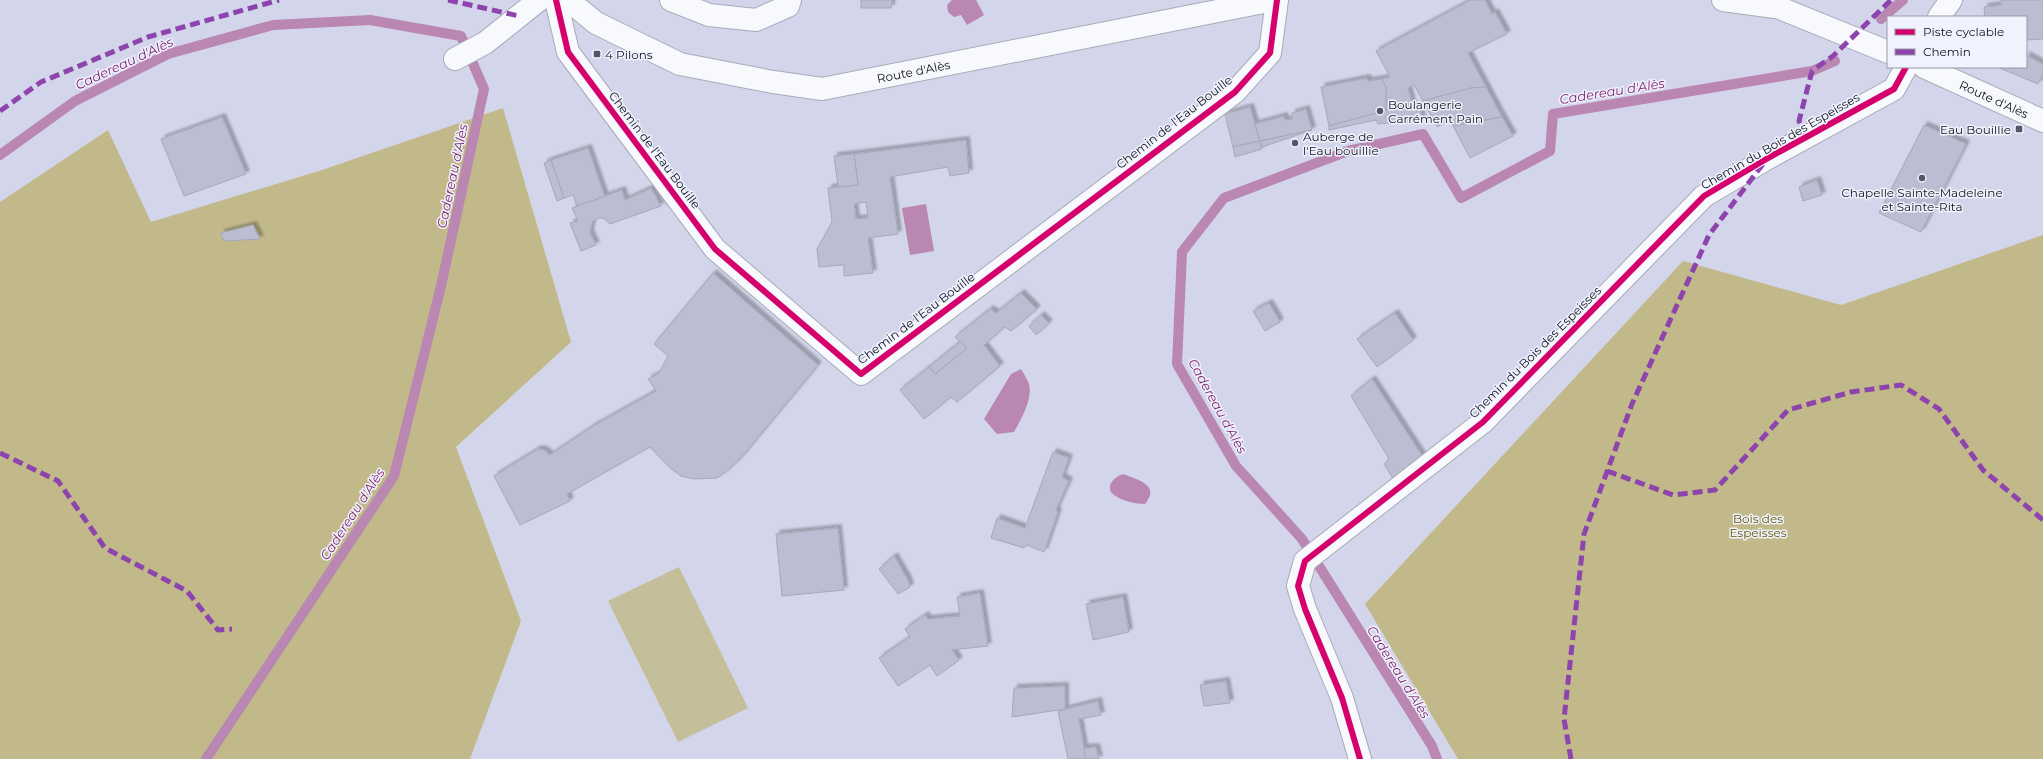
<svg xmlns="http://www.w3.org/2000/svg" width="2043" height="759" viewBox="0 0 2043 759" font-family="Montserrat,sans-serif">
	<defs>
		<filter id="shadow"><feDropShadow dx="3.5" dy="-3.5" stdDeviation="1" flood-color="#0004"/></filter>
	</defs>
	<rect width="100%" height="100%" fill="#d3d6ea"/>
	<polygon fill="#c5be9b" points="679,567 748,708 678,742 608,601"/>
	<g fill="#c2b98a">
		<polygon points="503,108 571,342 456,447 521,621 470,759 0,759 0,202 108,130 151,222 322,170"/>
		<polygon points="2043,235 2043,759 1458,759 1365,604 1683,261 1841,305"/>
	</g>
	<g fill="#ba86b2">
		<polygon points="952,0 976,0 984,15 967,25 961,15 954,17 948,12 947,5"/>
		<polygon points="926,204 934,251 910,255 902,208"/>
		<path d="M1021,369C1024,374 1027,379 1029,384C1033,399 1021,419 1014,432L997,434L984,419L1011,374Z"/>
		<path d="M1123,474C1138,480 1161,485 1145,504C1136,504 1122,501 1114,495C1104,487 1114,477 1123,474Z"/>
	</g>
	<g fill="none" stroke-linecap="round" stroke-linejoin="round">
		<g stroke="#ba86b2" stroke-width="10">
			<polyline points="1881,19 1903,0"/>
			<polyline points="0,155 75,101 168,54 273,25 370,20 461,36 484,89 441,286 394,476 206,759"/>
			<polyline points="1437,759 1432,746 1302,539 1236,466 1177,364 1182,252 1224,198 1348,151 1423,134 1461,198 1550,151 1553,114 1812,71 1835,61"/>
		</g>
	</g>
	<g fill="#bbbed3" stroke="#a5a8b7" fill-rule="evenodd" filter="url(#shadow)">
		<polygon points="861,0 892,0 891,8 861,8"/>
		<polygon points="1471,0 1485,0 1492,14 1495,12 1507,34 1468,53 1486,87 1471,88 1423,101 1414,85 1408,88 1412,103 1386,111 1386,87 1381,79 1390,77 1376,51"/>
		<polygon points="2001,0 2043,0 2043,39 2026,40 2026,17 1985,17 1984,7 2001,5"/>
		<polygon points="2026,55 2043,64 2043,75 2038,84 1997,67 2026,67"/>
		<polygon points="1367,78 1368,81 1381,79 1386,87 1386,111 1329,126 1321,87"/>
		<polygon points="1486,87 1502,117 1453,126 1450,120 1437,127 1423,101 1471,88"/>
		<polygon points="1412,103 1414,107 1420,107 1422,120 1378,124 1376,120 1329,130 1329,126"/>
		<polygon points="1250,107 1260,141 1233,147 1225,114"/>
		<polygon points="1306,109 1312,130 1260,141 1255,124 1284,116 1285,120 1292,119 1292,113"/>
		<polygon points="222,117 246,174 184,196 161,139"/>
		<polygon points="1502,117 1513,136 1470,158 1453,126"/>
		<polygon points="1924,125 1966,144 1921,232 1879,213"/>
		<polygon points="1312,130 1262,147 1260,141"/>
		<path d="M966,140L969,173L950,176L948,167L890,177L898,234L868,238L873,273L844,276V265L819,267L817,249L832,222L828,188L858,185L854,154ZM866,202L868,218L856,219L854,204Z"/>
		<polygon points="1260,141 1262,149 1235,157 1233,147"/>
		<polygon points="588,148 605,197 577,206 573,195 564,198 551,160"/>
		<polygon points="854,154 858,185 838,187 834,156"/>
		<polygon points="551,160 564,198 557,201 544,163"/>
		<polygon points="1817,180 1822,195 1803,201 1799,187"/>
		<polygon points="651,188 661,206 610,224 603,218 599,218 593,221 591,227 590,233 596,245 581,251 570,223 578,221 572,208 622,190 625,200"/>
		<polygon points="253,225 260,239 224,241 221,233"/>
		<polygon points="713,273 818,365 740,459 726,472 717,478 694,479 681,476 670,468 650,447 567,494 570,501 520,525 494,476 538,449 544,450 550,455 595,425 656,391 648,379 659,373 668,356 654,344"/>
		<polygon points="1021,293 1037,309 1011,331 1005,327 984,345 1000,366 957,402 951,397 924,419 900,390 929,367 935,374 967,348 955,337 990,309 996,313"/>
		<polygon points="1269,303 1280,322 1265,331 1253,311"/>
		<polygon points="1395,313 1413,340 1377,367 1357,339"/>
		<polygon points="1041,315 1049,323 1036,335 1029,326"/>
		<polygon points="961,341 967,348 935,374 929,367"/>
		<polygon points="1372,379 1423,457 1395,482 1384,464 1389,459 1351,396"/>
		<polygon points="1053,452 1069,458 1062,477 1069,481 1056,510 1058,512 1044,552 1027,545 1024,548 991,538 997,518 1025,528"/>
		<polygon points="838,528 844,590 782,596 776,534"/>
		<polygon points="894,556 908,580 910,587 898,594 879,569"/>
		<polygon points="980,593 988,646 952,650 959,660 937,676 930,665 898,686 879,658 910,637 905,629 925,615 928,619 960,616 957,597"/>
		<polygon points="1123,597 1129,632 1093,640 1086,604"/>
		<polygon points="1226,681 1230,703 1204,706 1200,685"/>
		<polygon points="1065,686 1065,709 1012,717 1014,688"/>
		<polygon points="1098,701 1101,715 1079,719 1086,759 1068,759 1058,711"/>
		<polygon points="1096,747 1099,759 1086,759 1084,748"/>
	</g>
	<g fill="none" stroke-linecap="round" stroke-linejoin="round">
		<g stroke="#a8aab9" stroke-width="24">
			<g id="minor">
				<polyline points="556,0 568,52 715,249 861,374 1235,92 1270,53 1277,0"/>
				<polyline points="671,0 709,15 756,20 788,6 790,0"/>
				<polyline points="1939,17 1951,0"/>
				<polyline points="455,59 485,43 539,0"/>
				<polyline points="1360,759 1342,698 1305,609 1298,586 1305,561 1483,422 1704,196 1768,158 1894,89 1906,67"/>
			</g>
		</g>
		<g stroke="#a8aab9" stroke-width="24">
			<g id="major">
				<path id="s1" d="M568,0L596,23L680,64L773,82L822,89L1273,0"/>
				<polyline points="1723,0 1775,7"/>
				<polyline points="1760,0 1888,52"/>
				<path id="s2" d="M1924,67L2043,121"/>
			</g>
		</g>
		<use href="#minor" stroke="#f8f9fc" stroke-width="22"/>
		<use href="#major" stroke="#f8f9fc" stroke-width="22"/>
		<g stroke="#8e44ad" stroke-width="5" stroke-dasharray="10 5" stroke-linecap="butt">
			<polyline points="448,0 519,16"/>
			<polyline points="0,111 41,82 148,37 279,0"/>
			<polyline points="1806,137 1799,121 1812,71 1833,56 1891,0"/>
			<polyline points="0,453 58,481 105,548 187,591 218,630 232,629"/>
			<polyline points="1607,471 1673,495 1715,490 1788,410 1851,392 1901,385 1939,409 1983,470 2043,520"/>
			<polyline points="1571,759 1564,719 1584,534 1632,404 1709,235 1763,164"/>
		</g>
		<g stroke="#f0f2fd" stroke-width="8">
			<g id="cycleway">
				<polyline points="556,0 568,52 715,249 861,374 1235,92 1270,53 1277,0"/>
				<polyline points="1360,759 1342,698 1305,609 1298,586 1305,561 1483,422 1704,196 1768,158 1894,89 1906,67"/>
			</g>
		</g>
		<use href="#cycleway" stroke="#d6006c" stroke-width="6"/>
	</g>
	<g fill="#555766" stroke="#f0f2fd" stroke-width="1.5">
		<rect x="593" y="50" width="8" height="8" rx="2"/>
		<circle cx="1380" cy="111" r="4"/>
		<rect x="2015" y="125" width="8" height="8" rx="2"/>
		<circle cx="1295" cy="143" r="4"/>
		<circle cx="1922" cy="178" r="4"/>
	</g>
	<g text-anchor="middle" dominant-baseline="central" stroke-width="3" stroke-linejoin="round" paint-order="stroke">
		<g font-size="12" fill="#11131f" stroke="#f0f2fd" text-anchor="start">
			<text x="605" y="54">4 Pilons</text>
			<text x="1388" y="104">Boulangerie<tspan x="1388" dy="14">Carrément Pain</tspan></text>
			<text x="2011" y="129" text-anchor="end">Eau Bouillie</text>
			<text x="1303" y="136">Auberge de<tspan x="1303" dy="14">l'Eau bouillie</tspan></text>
			<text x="1922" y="192" text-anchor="middle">Chapelle Sainte-Madeleine<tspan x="1922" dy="14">et Sainte-Rita</tspan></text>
		</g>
		<g font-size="12" fill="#11131f" stroke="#f0f2fd">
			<text stroke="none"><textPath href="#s1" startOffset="367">Route d'Alès</textPath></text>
			<text stroke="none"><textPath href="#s2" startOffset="77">Route d'Alès</textPath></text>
			<text transform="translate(1174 122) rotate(-38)">Chemin de l'Eau Bouille</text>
			<text transform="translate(1780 141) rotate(-30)">Chemin du Bois des Espeisses</text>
			<text transform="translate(655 150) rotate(53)">Chemin de l'Eau Bouille</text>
			<text transform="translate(916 318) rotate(-37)">Chemin de l'Eau Bouille</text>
			<text transform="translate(1535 352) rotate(-45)">Chemin du Bois des Espeisses</text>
		</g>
		<g font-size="12" fill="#635606" stroke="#f0f2fd">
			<text x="1758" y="518">Bois des<tspan x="1758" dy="14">Espeisses</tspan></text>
		</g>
		<g font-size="13" font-style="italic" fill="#7c1e67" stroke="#f0f2fd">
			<text transform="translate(124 63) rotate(-25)">Cadereau d'Alès</text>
			<text transform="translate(1612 91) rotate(-9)">Cadereau d'Alès</text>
			<text transform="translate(452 176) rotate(-78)">Cadereau d'Alès</text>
			<text transform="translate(1218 406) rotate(61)">Cadereau d'Alès</text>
			<text transform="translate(352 514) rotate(-57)">Cadereau d'Alès</text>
			<text transform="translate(1399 672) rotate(58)">Cadereau d'Alès</text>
		</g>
	</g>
	<rect x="1887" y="16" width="140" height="52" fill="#f0f2fd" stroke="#9799a4"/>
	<rect x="1895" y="29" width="20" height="6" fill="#d6006c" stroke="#9799a4"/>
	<text x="1923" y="36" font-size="12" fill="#11131f">Piste cyclable</text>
	<rect x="1895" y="49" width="20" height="6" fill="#8e44ad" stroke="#9799a4"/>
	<text x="1923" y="56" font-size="12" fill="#11131f">Chemin</text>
</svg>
